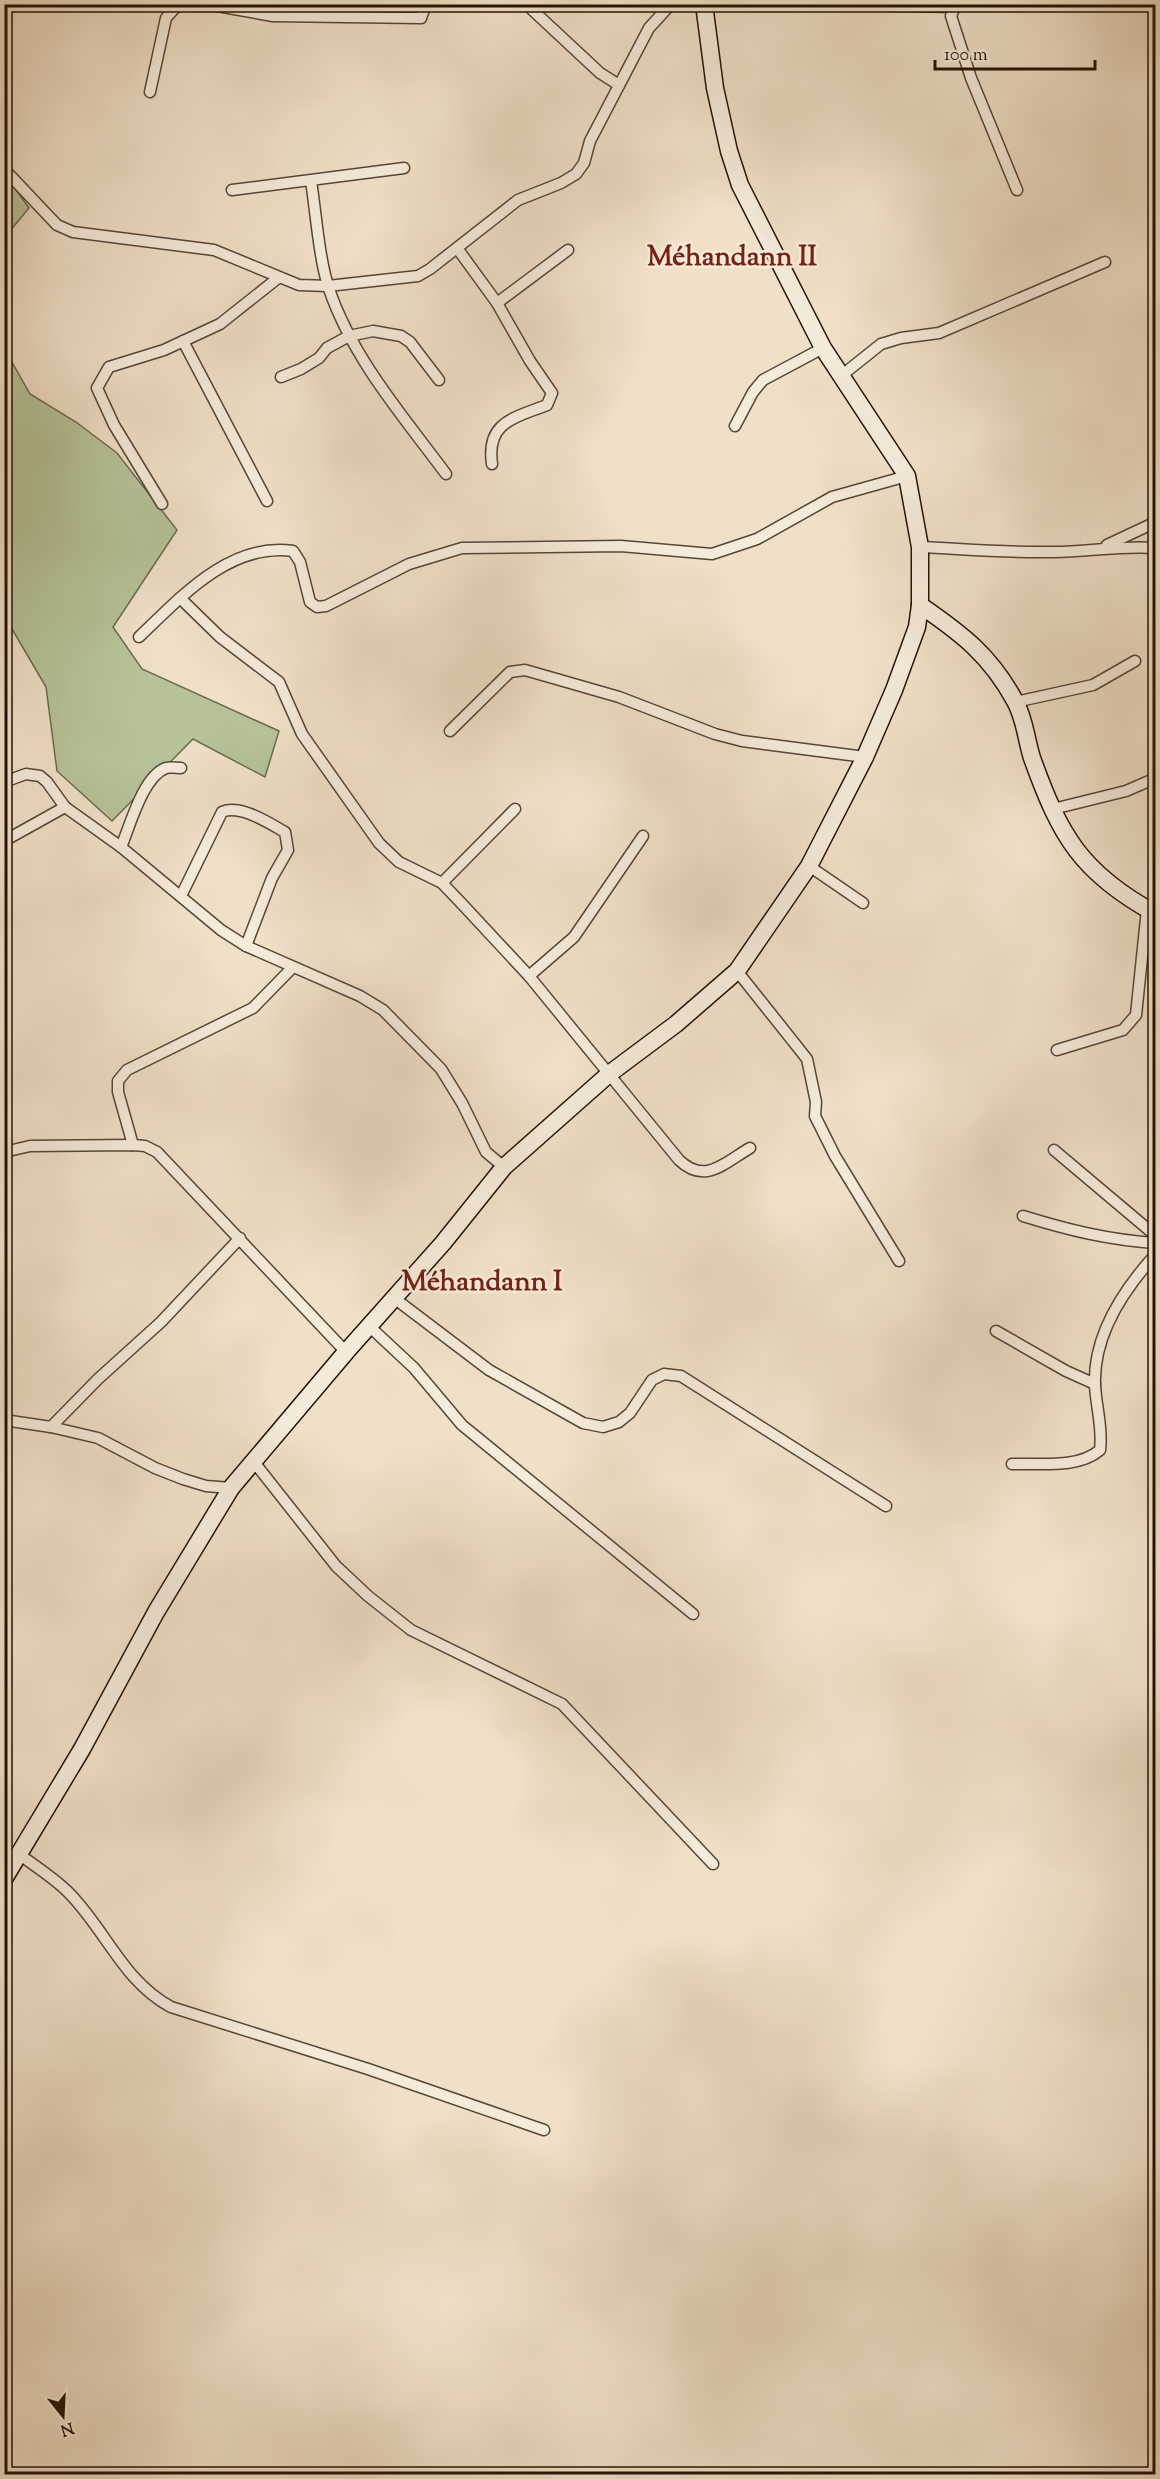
<svg xmlns="http://www.w3.org/2000/svg" width="1160" height="2479" viewBox="0 0 1160 2479" font-family="'Sorts Mill Goudy',serif">
	<rect width="100%" height="100%" fill="#f0e0c8"/>
	<filter id="stains"><feTurbulence type="fractalNoise" baseFrequency=".00333" numOctaves="4"/><feColorMatrix values="0 0 0 0 .2 0 0 0 0 .09 0 0 0 0 .02 0 0 0 .5 -.17"/></filter>
	<radialGradient id="worn" r=".72"><stop offset=".6" stop-color="#630" stop-opacity="0"/><stop offset="1" stop-color="#630" stop-opacity=".3"/></radialGradient>
	<g fill="#b6c399" stroke="#6c6a4f" stroke-width="1.5">
		<polygon points="4,173 29,208 5,237 4,237"/>
		<polygon points="4,348 30,394 76,422 117,453 177,530 113,627 142,669 279,731 265,777 193,739 112,821 57,771 46,687 5,617"/>
	</g>
	<g fill="none" stroke-linecap="round" stroke-linejoin="round">
		<g stroke="#564636" stroke-width="13">
			<g id="street">
				<polyline points="206,4 273,16 421,18 426,4"/>
				<polyline points="526,4 600,73 619,85"/>
				<polyline points="811,4 954,7"/>
				<polyline points="956,4 951,16 971,78 1017,190"/>
				<polyline points="150,92 166,18 176,7 187,4"/>
				<polyline points="4,169 57,225 73,232 214,250 299,285 328,286 418,276 430,269 518,200 561,183 576,174 584,163 590,141 649,28 671,4"/>
				<path d="M311,181C316,213 319,259 329,289C353,359 403,416 446,474"/>
				<polyline points="232,190 404,168"/>
				<path d="M457,248L497,303L530,361L552,393L547,405C514,418 486,422 492,464"/>
				<polyline points="497,303 568,250"/>
				<polyline points="183,341 267,501"/>
				<polyline points="841,376 881,344 901,338 939,333 1105,262"/>
				<polyline points="281,377 301,369 319,358 327,348 349,336 373,331 401,336 410,342 439,380"/>
				<polyline points="735,426 753,392 763,380 823,348"/>
				<polyline points="162,504 114,425 97,388 109,367 164,350 220,324 278,278"/>
				<polyline points="1107,545 1156,522"/>
				<path d="M920,547C964,549 1009,553 1054,552C1088,552 1121,545 1156,548"/>
				<path d="M180,598L220,637L279,682L302,734L379,843L399,862L442,883L463,905L529,976L679,1160C705,1185 724,1163 750,1148"/>
				<path d="M139,637C181,597 230,542 293,551L300,562L310,602L317,607L326,606L409,564L462,548L621,546L712,554L757,539L832,497L907,476"/>
				<polyline points="1015,702 1093,685 1135,661"/>
				<polyline points="450,731 510,672 525,670 619,697 715,734 742,741 865,757"/>
				<polyline points="4,782 26,774 40,776 47,782 65,807 121,847 221,930 246,946 360,996 383,1010 441,1069 462,1103 486,1152 504,1167"/>
				<polyline points="1053,809 1126,791 1156,778"/>
				<polyline points="4,841 65,807"/>
				<path d="M121,847C130,826 143,776 166,768C170,767 177,768 181,768"/>
				<polyline points="809,866 863,903"/>
				<polyline points="442,883 515,809"/>
				<path d="M181,896L222,812C240,804 269,823 285,832L288,850L272,878L246,946"/>
				<polyline points="737,971 807,1059 816,1102 815,1116 835,1156 899,1261"/>
				<polyline points="529,976 574,937 643,836"/>
				<polyline points="1057,1050 1123,1030 1136,1015 1147,909"/>
				<polyline points="133,1145 118,1092 118,1081 127,1070 253,1008 292,968"/>
				<polyline points="1054,1150 1156,1236"/>
				<polyline points="4,1152 30,1146 133,1145 145,1146 157,1152 346,1352"/>
				<path d="M1023,1216C1068,1230 1109,1240 1156,1243"/>
				<polyline points="394,1298 489,1370 583,1423 603,1427 619,1422 630,1413 652,1380 664,1374 681,1376 886,1506"/>
				<polyline points="369,1326 414,1368 462,1425 693,1614"/>
				<polyline points="996,1331 1066,1371 1095,1384"/>
				<polyline points="4,1420 51,1427 98,1438 155,1468 183,1479 206,1486 231,1488"/>
				<polyline points="51,1427 98,1379 161,1322 240,1238"/>
				<polyline points="254,1462 336,1566 368,1596 411,1630 562,1704 713,1864"/>
				<path d="M1012,1464C1040,1463 1078,1469 1100,1450C1103,1428 1096,1407 1095,1385C1093,1335 1123,1290 1156,1254"/>
				<path d="M19,1854C36,1867 56,1879 70,1894C106,1931 124,1982 171,2007L368,2069L544,2130"/>
			</g>
		</g>
		<g stroke="#231205" stroke-width="19">
			<g id="secondary">
				<path d="M920,605C962,634 990,655 1015,701C1025,719 1026,739 1032,758C1060,836 1081,873 1156,914"/>
				<polyline points="4,1879 82,1749 156,1612 231,1488 346,1352 443,1243 504,1167 609,1074 676,1024 737,971 809,866 865,757 894,690 917,627 920,605 920,547 907,476 823,348 740,185 729,151 715,88 704,4"/>
			</g>
		</g>
		<use href="#street" stroke="#f5ebdb" stroke-width="10"/>
		<use href="#secondary" stroke="#f5ebdb" stroke-width="16"/>
	</g>
	<g text-anchor="middle" dominant-baseline="central" stroke-width="5" stroke-linejoin="round" paint-order="stroke">
		<g font-size="28" font-weight="bold" fill="#7a1f14" stroke="#f5ebdb">
			<text x="732" y="258">Méhandann II</text>
			<text x="482" y="1283">Méhandann I</text>
		</g>
	</g>
	<rect width="1160" height="2479" fill="none" stroke="#f0e0c8" stroke-width="24"/>
	<rect x="6" y="6" width="1148" height="2467" fill="none" stroke="#231205" stroke-width="3"/>
	<rect x="12" y="12" width="1136" height="2455" fill="none" stroke="#231205" stroke-width="1.5"/>
	<g transform="translate(63 2416) rotate(162)" stroke="#f5ebdb" stroke-width="4.5" paint-order="stroke">
	<path d="M0-4.5L10 22L0 15L-10 22Z" fill="#231205"/>
	<text y="-9" font-size="16" font-weight="bold" text-anchor="middle" fill="#231205">N</text>
	</g>
	<path d="M935 60v9h160v-9" fill="none" stroke="#231205" stroke-width="3"/>
	<text x="944" y="60" font-size="18" fill="#231205" stroke="#f5ebdb" stroke-width="4.5" paint-order="stroke">100 m</text>
	<rect width="100%" height="100%" filter="url(#stains)"/>
	<rect width="100%" height="100%" fill="url(#worn)"/>
</svg>
